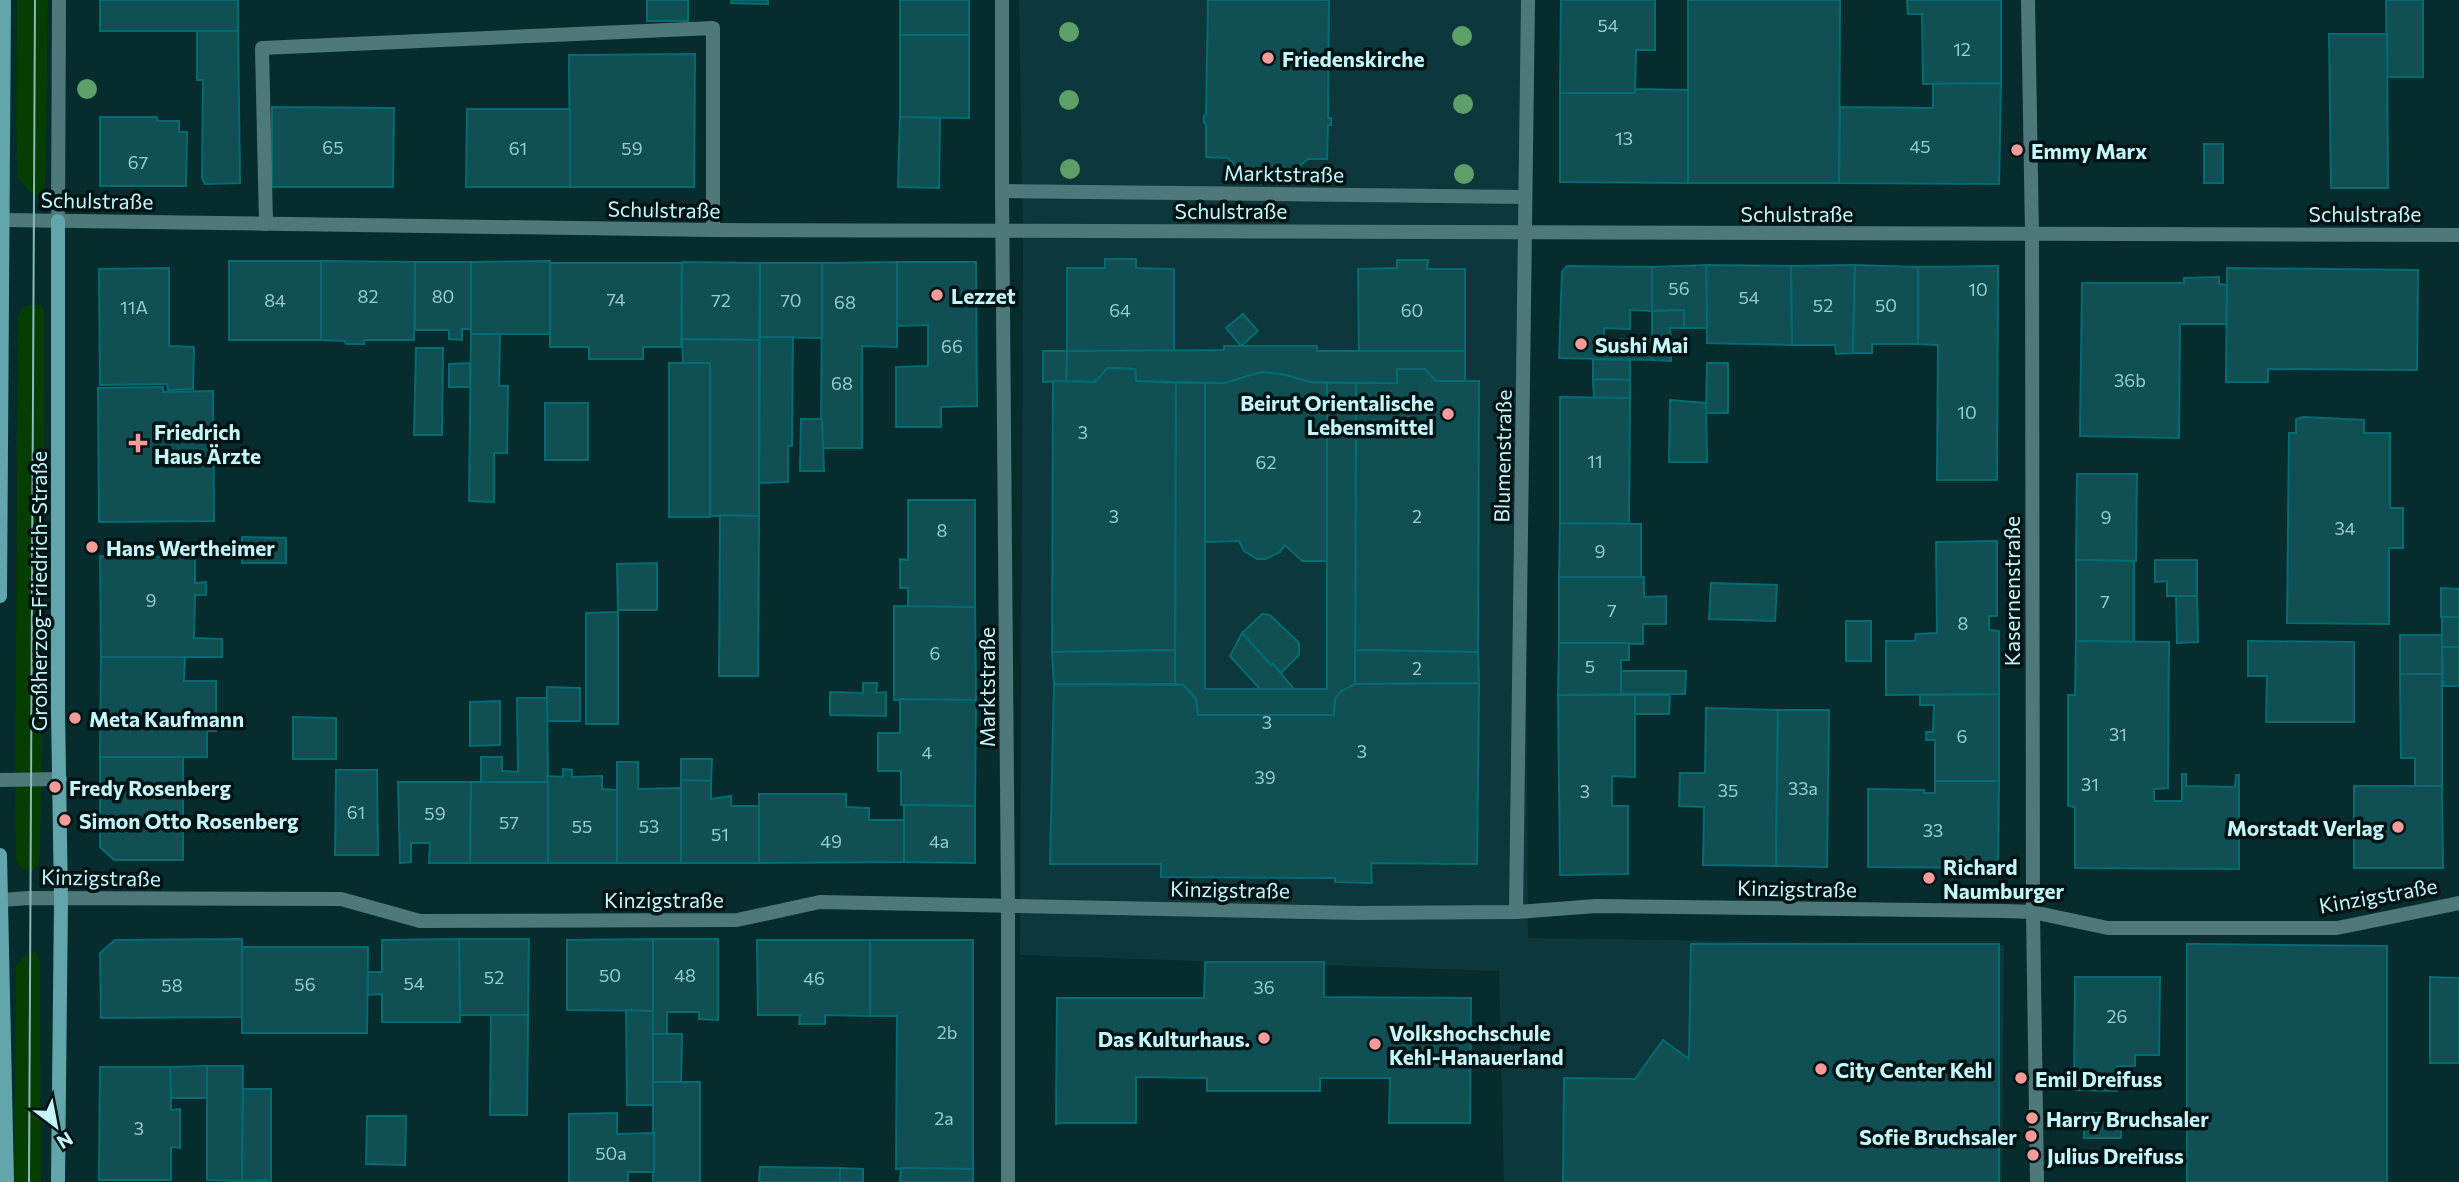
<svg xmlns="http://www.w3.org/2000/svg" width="2459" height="1182" viewBox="0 0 2459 1182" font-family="Commissioner,sans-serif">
	<rect width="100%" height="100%" fill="#062c2e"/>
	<polygon fill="#0d383b" points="1019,0 1522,0 1528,938 2004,945 2002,1182 1504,1182 1499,971 1020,955 1023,251"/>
	<g fill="#063d00">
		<polygon points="17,0 48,0 45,201 29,191 18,178 16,123"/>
		<polygon points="28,305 40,305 44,309 45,565 40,852 39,865 30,871 21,868 16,860 15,803 18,315 22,308"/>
		<polygon points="36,952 40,960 41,1182 14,1182 16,966 26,953"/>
	</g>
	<g fill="#105054" stroke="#006b71" stroke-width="2">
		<rect x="100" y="0" width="138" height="31"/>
		<rect x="647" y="0" width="41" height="21"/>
		<polygon points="731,0 768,0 768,4 731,3"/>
		<rect x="900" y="0" width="69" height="35"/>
		<polygon points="1208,0 1329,0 1328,118 1331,118 1331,125 1328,125 1327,159 1308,159 1281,181 1251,181 1228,158 1206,157 1206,124 1204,123 1204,116 1206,115"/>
		<polygon points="1561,0 1655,0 1655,50 1636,50 1635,93 1560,93"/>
		<polygon points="1688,0 1840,0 1839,183 1688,183"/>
		<polygon points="1907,0 2001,0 2001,83 1923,84 1922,14 1908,14"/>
		<polygon points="2386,0 2423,0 2423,77 2387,77"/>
		<polygon points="197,31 238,31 240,183 205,184 202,178 203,80 197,80"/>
		<polygon points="2329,34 2387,34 2388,188 2331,188"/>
		<polygon points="900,35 969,35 969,118 900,117"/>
		<polygon points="695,54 694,187 570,187 569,55"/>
		<polygon points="2001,83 1999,184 1839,183 1840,107 1933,108 1933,84"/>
		<polygon points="1635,89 1688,90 1688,183 1560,182 1560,93 1635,93"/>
		<polygon points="272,107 394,108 393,187 272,187"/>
		<polygon points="467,109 570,109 570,187 466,187"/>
		<polygon points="100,117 157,117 157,121 179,121 179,132 187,132 186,186 100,186"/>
		<polygon points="900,117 940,118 939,188 898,187"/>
		<rect x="2204" y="144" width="19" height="39"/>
		<polygon points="1105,259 1136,259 1136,268 1174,269 1174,351 1067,351 1067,268 1105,268"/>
		<polygon points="1397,260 1428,260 1427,269 1465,269 1465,351 1359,351 1358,269 1397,268"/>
		<rect x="229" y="261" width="92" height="79"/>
		<polygon points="321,261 415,262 414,340 364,340 364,344 346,344 345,341 321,340"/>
		<polygon points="550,261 550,334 471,334 471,262"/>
		<polygon points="415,262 471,262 471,329 462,329 462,340 449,339 449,330 415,330"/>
		<polygon points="682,262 760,263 759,340 682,339"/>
		<polygon points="897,262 976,262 977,406 941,407 941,427 896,427 896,367 928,366 928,325 897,326"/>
		<polygon points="897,262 897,347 862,346 862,448 821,448 822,263"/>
		<polygon points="550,263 682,263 681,347 643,347 643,359 589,359 589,347 550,347"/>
		<polygon points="760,263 822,263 822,338 760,337"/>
		<polygon points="1706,265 1791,266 1792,345 1707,343"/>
		<polygon points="1706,265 1707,328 1684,328 1684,310 1652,311 1652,267"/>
		<polygon points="1855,265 1853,353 1836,354 1835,345 1792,345 1791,266"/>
		<polygon points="1855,265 1918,267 1918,344 1872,344 1872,353 1853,353"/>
		<polygon points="1567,266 1652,267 1652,311 1630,310 1630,329 1604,328 1604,345 1620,345 1620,339 1652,340 1652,360 1559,358 1562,272"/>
		<polygon points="1998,266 1997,480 1937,480 1938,345 1918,344 1918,267"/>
		<polygon points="169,268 169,346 194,347 193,389 168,390 167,384 100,385 99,269"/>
		<polygon points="2227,268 2418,270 2417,370 2268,369 2268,382 2226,382"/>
		<polygon points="2219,277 2219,284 2227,285 2226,324 2180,324 2179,438 2080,436 2082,283 2184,283 2184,278"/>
		<polygon points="1684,310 1684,328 1670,328 1671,340 1652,340 1652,311"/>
		<polygon points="1243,314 1258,331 1241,346 1226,328"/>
		<polygon points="471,334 500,334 499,386 508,386 507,453 494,453 494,502 469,501"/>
		<polygon points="760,337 793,337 792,446 788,446 788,482 759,483"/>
		<polygon points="682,339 759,340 759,516 710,516 710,363 683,363"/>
		<polygon points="1652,340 1671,340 1671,361 1652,360"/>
		<polygon points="1224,346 1317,346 1317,351 1465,351 1465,381 1436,381 1425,369 1397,369 1397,383 1309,382 1286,375 1261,372 1225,383 1136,381 1135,369 1108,368 1095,382 1066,381 1067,351 1224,350"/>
		<polygon points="416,348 443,348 442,435 414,435"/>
		<polygon points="1043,351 1067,351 1066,381 1043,382"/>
		<polygon points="1593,359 1630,360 1630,380 1593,379"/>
		<polygon points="470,363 470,387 449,387 449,364"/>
		<rect x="669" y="363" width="41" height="154"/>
		<polygon points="1707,363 1728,363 1728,413 1706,413"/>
		<polygon points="1108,368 1135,369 1136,381 1176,383 1175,650 1052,652 1053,381 1095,382"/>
		<polygon points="1397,369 1425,369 1436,381 1479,381 1478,652 1355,650 1356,383 1397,383"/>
		<polygon points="1261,372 1286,375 1309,382 1327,383 1327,561 1302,561 1285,545 1280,552 1266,559 1257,559 1244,551 1239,541 1205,542 1205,383 1225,383"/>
		<polygon points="1593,379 1630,380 1630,398 1594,398"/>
		<polygon points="1176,383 1205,383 1205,689 1327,689 1327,383 1356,383 1355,684 1340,692 1335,699 1334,715 1198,715 1196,699 1192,693 1183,685 1175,684"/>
		<polygon points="163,387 163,392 213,391 214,521 99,522 98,388"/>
		<polygon points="1560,397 1630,398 1629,524 1560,523"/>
		<polygon points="1670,400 1706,403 1707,462 1669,462"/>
		<rect x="545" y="403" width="43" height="57"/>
		<polygon points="2304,417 2364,420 2364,433 2390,433 2390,508 2403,508 2403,548 2389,548 2389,624 2287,623 2289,433 2296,433 2296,419"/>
		<polygon points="801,419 822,419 824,471 800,471"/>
		<polygon points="2077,474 2137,474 2136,561 2076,560"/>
		<polygon points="908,500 975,500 975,607 908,607 908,588 900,588 900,559 908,560"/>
		<polygon points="720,515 759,516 758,676 719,676"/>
		<polygon points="1560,523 1641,524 1641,577 1559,577"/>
		<polygon points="242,537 286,538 286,563 242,563"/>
		<polygon points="1997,541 1997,616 1989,616 1989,630 1999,631 1999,694 1886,695 1886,641 1915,641 1916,634 1937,633 1936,542"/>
		<polygon points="100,556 195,557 195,583 206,582 206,595 195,595 194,638 222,639 222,657 101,657"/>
		<polygon points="2076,560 2134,561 2134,642 2076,641"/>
		<polygon points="2155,560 2197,560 2197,596 2167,596 2167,581 2155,582"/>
		<polygon points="657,563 657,610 618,610 617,564"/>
		<polygon points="1559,577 1644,577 1644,597 1666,596 1666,624 1643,624 1643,644 1559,643"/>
		<polygon points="1711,583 1777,585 1775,621 1709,619"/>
		<polygon points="2441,588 2459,589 2459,617 2441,617"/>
		<polygon points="2176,596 2197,596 2198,642 2177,643"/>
		<polygon points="894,606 975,607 976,700 894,700"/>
		<polygon points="618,612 618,724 586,724 586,613"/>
		<polygon points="1262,614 1270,615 1299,643 1299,655 1281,673 1273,664 1271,665 1242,633"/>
		<rect x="2442" y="617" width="17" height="30"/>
		<rect x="1846" y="621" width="25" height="40"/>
		<polygon points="1242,633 1271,665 1273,664 1294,689 1260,689 1230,656"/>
		<rect x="2400" y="635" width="42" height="39"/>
		<polygon points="2076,641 2169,642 2168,788 2154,789 2154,801 2182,801 2182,774 2186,774 2186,786 2235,787 2236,775 2239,775 2239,869 2075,868 2075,807 2068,806 2068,695 2075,695"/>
		<polygon points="2248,641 2354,642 2354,722 2266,722 2267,676 2248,676"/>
		<polygon points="1559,643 1629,643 1629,660 1621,660 1621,694 1558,695"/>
		<polygon points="2442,647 2459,647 2459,686 2443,686"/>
		<polygon points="1175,650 1175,684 1054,684 1052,652"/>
		<polygon points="1355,650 1478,652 1479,683 1355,684"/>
		<polygon points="101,657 185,657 184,681 216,681 216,731 207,731 207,757 100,757"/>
		<polygon points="1621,671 1686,671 1685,694 1621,694"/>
		<polygon points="2400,674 2442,674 2442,786 2415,786 2415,758 2401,758"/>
		<polygon points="863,683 877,683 876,693 886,692 886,716 830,715 830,692 863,693"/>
		<polygon points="1479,683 1477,864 1371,863 1372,883 1335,882 1335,878 1161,877 1161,864 1050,864 1054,684 1183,685 1196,699 1198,715 1334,715 1335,699 1340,692 1355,684"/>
		<polygon points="547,687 580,688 580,721 547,721"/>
		<polygon points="1999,694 1999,781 1935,781 1935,740 1926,740 1926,732 1933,732 1934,705 1920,705 1920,695"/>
		<polygon points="1558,695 1635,695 1635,777 1612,776 1612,806 1628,806 1628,874 1560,875"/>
		<polygon points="1635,695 1670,695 1669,714 1635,714"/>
		<polygon points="517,698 547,698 548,782 481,782 481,757 502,757 502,771 518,772"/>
		<polygon points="900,699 976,700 975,806 901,805 901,771 878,771 878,733 900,733"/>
		<polygon points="500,701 500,745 470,746 470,702"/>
		<polygon points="1706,708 1778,710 1776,866 1703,865 1704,807 1679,806 1680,773 1705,773"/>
		<polygon points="1778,710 1829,710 1827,867 1776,866"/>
		<polygon points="293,717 336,718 336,759 293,759"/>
		<polygon points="100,757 183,757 183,860 114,860 100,847"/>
		<polygon points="681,759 712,759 711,781 681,780"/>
		<polygon points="617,762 638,762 638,789 682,788 681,863 617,863"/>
		<polygon points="563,769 572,770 572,777 602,776 602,789 617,790 617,863 548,863 547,776 563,777"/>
		<polygon points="336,770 377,770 378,855 335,855"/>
		<polygon points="681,780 711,781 711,799 731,796 731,806 759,806 759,863 681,863"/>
		<polygon points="1935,781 1999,781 1998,868 1868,867 1868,789 1924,790 1924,793 1935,793"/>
		<polygon points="398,782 471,782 470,863 429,863 430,843 411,843 411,862 400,863"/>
		<polygon points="471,782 548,782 548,863 470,863"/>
		<polygon points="2354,786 2442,786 2443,868 2354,868"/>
		<polygon points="759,794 846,794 846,807 869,808 869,820 904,820 904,862 759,863"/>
		<polygon points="904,805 975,806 975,863 904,862"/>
		<polygon points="242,939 243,1017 101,1018 100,953 115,940"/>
		<polygon points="459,939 529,939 528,1015 460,1015"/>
		<polygon points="459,939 460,1022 382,1022 382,994 368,995 368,972 382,972 382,940"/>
		<polygon points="653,939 653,1011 567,1010 567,940"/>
		<polygon points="653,939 718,939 718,1020 699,1019 699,1012 667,1012 667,1034 653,1034"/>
		<polygon points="757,940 870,940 870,1016 825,1015 825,1024 799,1024 800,1015 758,1015"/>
		<polygon points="870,940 973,940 973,1169 896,1169 897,1016 870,1016"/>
		<polygon points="1691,944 1999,944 1999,1182 1563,1182 1564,1078 1635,1079 1663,1040 1689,1059"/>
		<polygon points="2187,944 2387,946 2387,1182 2187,1182"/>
		<polygon points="242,947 368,947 367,1033 242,1033"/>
		<polygon points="1205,962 1324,962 1324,997 1471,998 1470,1123 1389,1123 1390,1078 1320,1078 1320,1091 1207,1091 1207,1078 1136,1077 1136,1123 1059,1123 1056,1124 1057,998 1204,998"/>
		<polygon points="2075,977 2160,977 2159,1055 2135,1055 2135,1066 2117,1066 2117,1091 2074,1090"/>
		<polygon points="2430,977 2459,978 2459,1063 2430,1063"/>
		<polygon points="626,1010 653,1011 654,1105 627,1105"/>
		<polygon points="491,1015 528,1015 527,1115 490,1115"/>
		<polygon points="653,1034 682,1034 681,1082 653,1082"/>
		<polygon points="207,1066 207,1098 171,1098 170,1067"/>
		<polygon points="207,1066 243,1066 242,1181 207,1180"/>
		<polygon points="100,1067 170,1067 171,1110 180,1109 180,1148 171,1147 171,1180 99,1180"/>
		<rect x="653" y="1082" width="47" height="100"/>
		<polygon points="243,1089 271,1089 271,1182 267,1182 267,1180 242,1181"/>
		<polygon points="617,1113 617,1134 654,1133 654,1172 628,1172 628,1182 569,1182 569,1114"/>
		<rect x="2084" y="1113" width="37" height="25"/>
		<polygon points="367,1116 406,1116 405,1165 366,1164"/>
		<polygon points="760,1167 840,1168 840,1182 759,1182"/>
		<polygon points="840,1168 863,1169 863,1182 840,1182"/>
		<polygon points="901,1168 973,1169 973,1182 900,1182"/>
		<polygon points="267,1180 267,1182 230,1182 242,1181"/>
	</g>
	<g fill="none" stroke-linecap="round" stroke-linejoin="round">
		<g stroke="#4f787b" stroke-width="14">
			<polyline points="266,224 262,48 713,28 713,230"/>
			<polyline points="0,780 60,779"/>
		</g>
		<g stroke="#4f787b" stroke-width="14">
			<polyline points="1002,0 1002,191 1008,904 1008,1182"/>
			<polyline points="2028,0 2032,234 2033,912 2037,1182"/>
			<polyline points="1002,191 1525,197"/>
			<polyline points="2,220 713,230 2459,235"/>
			<polyline points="58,221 59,0"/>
			<polyline points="1,900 29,898 341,899 420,921 737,920 820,902 1359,913 1516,912 1596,906 2005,911 2033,912 2108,928 2337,928 2459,903"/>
			<polyline points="1516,912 1528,0"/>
		</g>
		<g stroke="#62a6ab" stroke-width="14">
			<polyline points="58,221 58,711 61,899 58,1182"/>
			<polyline points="0,596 4,0"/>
			<polyline points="0,855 7,1182"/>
		</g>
		<polyline stroke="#8ab9bb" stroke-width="2" points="29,1182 35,0"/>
	</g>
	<g fill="#5d9f68">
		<circle cx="1069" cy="32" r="10"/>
		<circle cx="1462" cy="36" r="10"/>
		<circle cx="87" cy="89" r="10"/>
		<circle cx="1069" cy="100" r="10"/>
		<circle cx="1463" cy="104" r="10"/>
		<circle cx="1070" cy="169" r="10"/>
		<circle cx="1464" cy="174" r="10"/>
	</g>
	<g fill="#f59b99" stroke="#001315" stroke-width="2.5">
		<circle cx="1268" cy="58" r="7"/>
		<circle cx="2017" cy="150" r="7"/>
		<circle cx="937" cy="295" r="7"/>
		<circle cx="1581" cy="344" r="7"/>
		<circle cx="1448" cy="414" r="7"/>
		<path d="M134.5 432.5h7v7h7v7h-7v7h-7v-7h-7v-7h7z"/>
		<circle cx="92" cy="547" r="7"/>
		<circle cx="75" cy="718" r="7"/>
		<circle cx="55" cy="787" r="7"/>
		<circle cx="65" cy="820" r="7"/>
		<circle cx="2398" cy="827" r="7"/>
		<circle cx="1929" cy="878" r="7"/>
		<circle cx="1264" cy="1038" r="7"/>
		<circle cx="1375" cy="1044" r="7"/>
		<circle cx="1821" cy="1069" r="7"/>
		<circle cx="2021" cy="1078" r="7"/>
		<circle cx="2032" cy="1118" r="7"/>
		<circle cx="2031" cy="1136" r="7"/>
		<circle cx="2033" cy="1155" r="7"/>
	</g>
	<g text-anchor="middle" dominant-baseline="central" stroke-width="7" stroke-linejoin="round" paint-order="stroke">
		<g font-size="18" fill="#98cdd0">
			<text x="1608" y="25">54</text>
			<text x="1962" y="49">12</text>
			<text x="1624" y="138">13</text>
			<text x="1920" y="146">45</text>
			<text x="333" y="147">65</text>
			<text x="518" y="148">61</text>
			<text x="632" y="148">59</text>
			<text x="138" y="162">67</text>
			<text x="1679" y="288">56</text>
			<text x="1978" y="289">10</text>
			<text x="368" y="296">82</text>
			<text x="443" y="296">80</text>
			<text x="1749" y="297">54</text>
			<text x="616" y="299">74</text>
			<text x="275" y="300">84</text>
			<text x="721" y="300">72</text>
			<text x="791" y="300">70</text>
			<text x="845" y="302">68</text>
			<text x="1823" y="305">52</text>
			<text x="1886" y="305">50</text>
			<text x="134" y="307">11A</text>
			<text x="1120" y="310">64</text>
			<text x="1412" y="310">60</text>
			<text x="952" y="346">66</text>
			<text x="2130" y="380">36b</text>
			<text x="842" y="383">68</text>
			<text x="1967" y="412">10</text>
			<text x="1083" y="432">3</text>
			<text x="1595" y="461">11</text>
			<text x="1266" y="462">62</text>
			<text x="1114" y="516">3</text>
			<text x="1417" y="516">2</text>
			<text x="2106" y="517">9</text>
			<text x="2345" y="528">34</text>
			<text x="942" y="530">8</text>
			<text x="1600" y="551">9</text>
			<text x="151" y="600">9</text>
			<text x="2105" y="601">7</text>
			<text x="1612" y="610">7</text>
			<text x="1963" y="623">8</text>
			<text x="935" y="653">6</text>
			<text x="1590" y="666">5</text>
			<text x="1417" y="668">2</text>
			<text x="1267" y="722">3</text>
			<text x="2118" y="734">31</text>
			<text x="1962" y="736">6</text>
			<text x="1362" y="751">3</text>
			<text x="927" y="752">4</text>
			<text x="1265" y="777">39</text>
			<text x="2090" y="784">31</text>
			<text x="1803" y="788">33a</text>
			<text x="1728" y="790">35</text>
			<text x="1585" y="791">3</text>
			<text x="356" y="812">61</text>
			<text x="435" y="813">59</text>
			<text x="509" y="822">57</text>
			<text x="582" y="826">55</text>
			<text x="649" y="826">53</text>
			<text x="1933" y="830">33</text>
			<text x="720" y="834">51</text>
			<text x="831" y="841">49</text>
			<text x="939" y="841">4a</text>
			<text x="610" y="975">50</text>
			<text x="685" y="975">48</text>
			<text x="494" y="977">52</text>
			<text x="814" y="978">46</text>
			<text x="414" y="983">54</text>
			<text x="305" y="984">56</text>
			<text x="172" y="985">58</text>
			<text x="1264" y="987">36</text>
			<text x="2117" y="1016">26</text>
			<text x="947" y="1032">2b</text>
			<text x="944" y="1118">2a</text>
			<text x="139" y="1128">3</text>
			<text x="611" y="1153">50a</text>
		</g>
		<g font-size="21" font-weight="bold" fill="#c5f7fa" stroke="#001315" text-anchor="start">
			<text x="1282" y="58">Friedenskirche</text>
			<text x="2031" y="150">Emmy Marx</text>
			<text x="951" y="295">Lezzet</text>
			<text x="1595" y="344">Sushi Mai</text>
			<text x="1434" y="402" text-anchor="end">Beirut Orientalische<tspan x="1434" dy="24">Lebensmittel</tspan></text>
			<text x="154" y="431">Friedrich<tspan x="154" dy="24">Haus Ärzte</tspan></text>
			<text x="106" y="547">Hans Wertheimer</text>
			<text x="89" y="718">Meta Kaufmann</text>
			<text x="69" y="787">Fredy Rosenberg</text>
			<text x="79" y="820">Simon Otto Rosenberg</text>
			<text x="2384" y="827" text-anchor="end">Morstadt Verlag</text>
			<text x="1943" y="866">Richard<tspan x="1943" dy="24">Naumburger</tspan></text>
			<text x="1389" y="1032">Volkshochschule<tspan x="1389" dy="24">Kehl-Hanauerland</tspan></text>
			<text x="1250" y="1038" text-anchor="end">Das Kulturhaus.</text>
			<text x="1835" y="1069">City Center Kehl</text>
			<text x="2035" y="1078">Emil Dreifuss</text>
			<text x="2046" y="1118">Harry Bruchsaler</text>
			<text x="2017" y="1136" text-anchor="end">Sofie Bruchsaler</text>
			<text x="2047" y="1155">Julius Dreifuss</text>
		</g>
		<g font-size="21" fill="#c5f7fa" stroke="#001315">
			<text transform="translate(1284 173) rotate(1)">Marktstraße</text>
			<text transform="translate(97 200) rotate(1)">Schulstraße</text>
			<text transform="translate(664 209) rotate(1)">Schulstraße</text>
			<text x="1231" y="210">Schulstraße</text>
			<text x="1797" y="213">Schulstraße</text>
			<text x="2365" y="213">Schulstraße</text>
			<text transform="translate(1502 456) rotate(-89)">Blumenstraße</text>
			<text transform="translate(38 591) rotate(-90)">Großherzog-Friedrich-Straße</text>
			<text transform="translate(2011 591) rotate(-90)">Kasernenstraße</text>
			<text transform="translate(986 687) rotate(-90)">Marktstraße</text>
			<text transform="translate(101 877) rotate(1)">Kinzigstraße</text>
			<text transform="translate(1797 888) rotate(1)">Kinzigstraße</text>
			<text transform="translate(1230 889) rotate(1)">Kinzigstraße</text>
			<text transform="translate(2378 895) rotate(-10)">Kinzigstraße</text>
			<text x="664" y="899">Kinzigstraße</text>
		</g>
	</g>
	<g transform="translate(56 1126) rotate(148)" stroke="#001315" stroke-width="5" paint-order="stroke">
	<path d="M0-5L12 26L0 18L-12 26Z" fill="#c5f7fa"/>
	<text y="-10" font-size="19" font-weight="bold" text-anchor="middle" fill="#c5f7fa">N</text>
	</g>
</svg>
